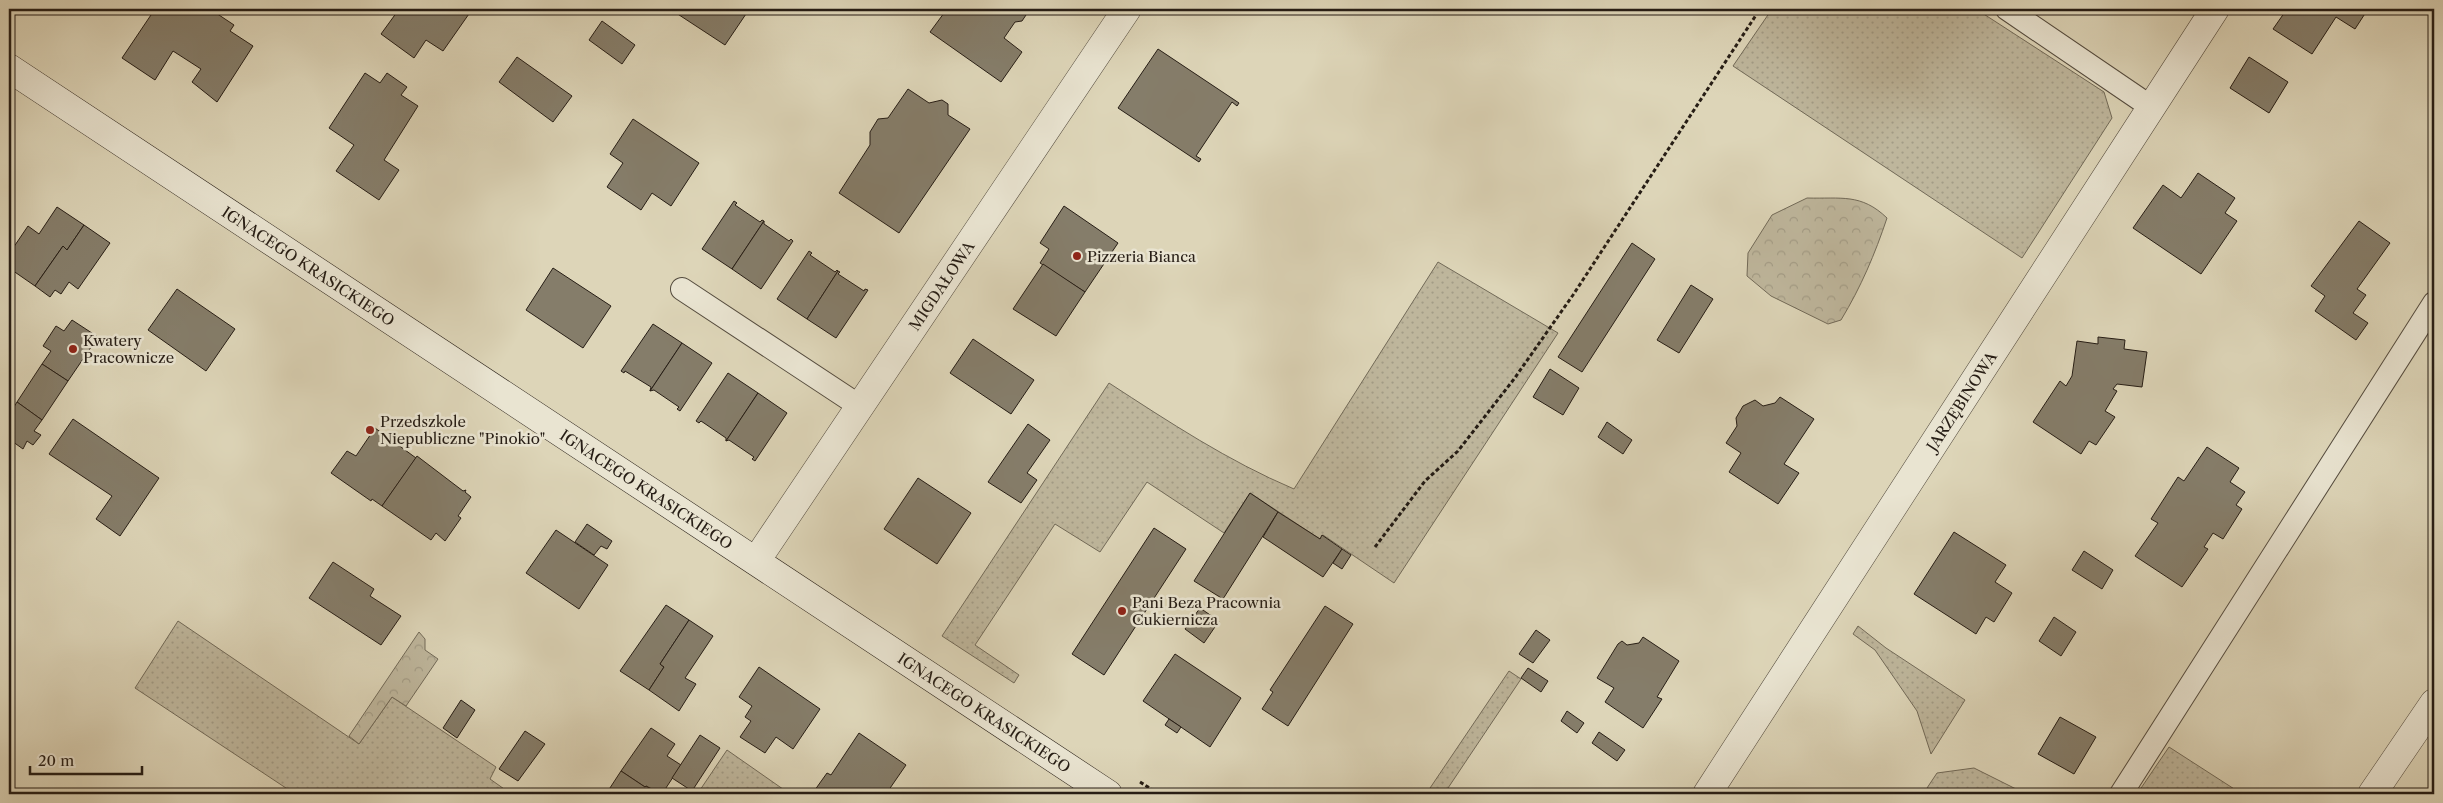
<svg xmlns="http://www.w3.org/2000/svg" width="2443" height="803" viewBox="0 0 2443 803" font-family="'Libre Caslon Text',serif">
	<defs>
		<pattern id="grass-dots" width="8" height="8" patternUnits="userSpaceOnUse" patternTransform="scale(1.25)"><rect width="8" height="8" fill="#beb69c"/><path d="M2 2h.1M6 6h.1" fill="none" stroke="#a39c86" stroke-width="1.8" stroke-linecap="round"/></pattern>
		<pattern id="forest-crowns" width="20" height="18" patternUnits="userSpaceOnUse" patternTransform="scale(1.25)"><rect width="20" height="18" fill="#beb69c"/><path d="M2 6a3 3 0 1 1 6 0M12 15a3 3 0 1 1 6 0" fill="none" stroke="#a39c86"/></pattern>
	</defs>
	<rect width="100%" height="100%" fill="#ddd5b8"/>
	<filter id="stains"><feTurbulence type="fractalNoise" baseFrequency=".004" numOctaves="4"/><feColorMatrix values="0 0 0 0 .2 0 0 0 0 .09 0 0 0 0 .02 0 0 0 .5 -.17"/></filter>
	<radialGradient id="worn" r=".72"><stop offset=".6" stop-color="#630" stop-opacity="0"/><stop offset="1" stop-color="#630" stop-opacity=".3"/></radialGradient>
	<g fill="url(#grass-dots)" stroke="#726a58">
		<polygon points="1772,9 1904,9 1905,11 1976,9 2104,92 2112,118 2022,258 1733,66"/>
		<path d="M1438,262L1558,333L1394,583L1323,535L1320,539L1250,493L1224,533L1147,482L1100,552L1055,524L975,645L1019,675L1014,683L942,636L1109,383C1169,422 1228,461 1294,489Z"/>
		<polygon points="178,621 359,744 392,697 496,767 490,779 507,791 506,794 295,794 135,688"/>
		<polygon points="1858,626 1886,648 1965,700 1931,754 1917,711 1875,650 1853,634"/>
		<polygon points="1509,671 1521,679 1444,794 1426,794"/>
		<polygon points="2169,747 2242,794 2137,794"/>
		<polygon points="727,750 790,794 698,793"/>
		<polygon points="1974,768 2026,794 1923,794 1937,773"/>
	</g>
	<g fill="url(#forest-crowns)" stroke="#726a58">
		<path d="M1807,198C1841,199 1861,193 1887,218C1875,254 1861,287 1841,320L1828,324L1771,296L1747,276L1748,253L1772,215Z"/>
		<polygon points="419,632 425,639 425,650 438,659 406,706 392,697 359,744 349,736"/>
	</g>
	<g fill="#857d6a" stroke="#261d15">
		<polygon points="155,9 218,9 216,13 234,25 230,31 253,46 217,102 192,82 201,69 173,51 155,80 122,58"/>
		<polygon points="393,9 468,9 471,11 443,51 426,40 414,58 381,34 397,12"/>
		<polygon points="670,9 749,9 751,10 748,11 725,45"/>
		<polygon points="947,9 1030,9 1022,21 1015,22 1004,38 1022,52 1001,82 930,32"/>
		<polygon points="2287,9 2368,9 2355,29 2336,17 2312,54 2273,29"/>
		<polygon points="602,21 635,45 622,64 589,40"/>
		<polygon points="1158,49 1239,103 1237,106 1232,102 1196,156 1201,159 1199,162 1118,108"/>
		<polygon points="517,57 572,96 553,122 499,82"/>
		<polygon points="2249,57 2288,82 2269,113 2230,88"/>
		<polygon points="365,73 380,83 387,73 407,87 401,95 418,106 384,160 399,170 379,200 336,171 354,145 329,128"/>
		<polygon points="908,89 929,103 942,100 948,104 948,115 970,129 899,233 839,193 870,145 870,132 878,119 888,118"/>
		<polygon points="633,119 699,163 671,206 652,193 641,210 607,187 623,163 610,154"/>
		<polygon points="2198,173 2235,198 2225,213 2237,221 2201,274 2133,228 2163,185 2181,198"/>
		<polygon points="734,201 737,203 735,205 760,222 762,220 764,221 732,269 702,249"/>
		<polygon points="1064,206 1118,243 1085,292 1040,263 1049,249 1040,243"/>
		<polygon points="57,207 84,225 67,250 63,246 35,286 9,268 9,254 28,226 39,234"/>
		<polygon points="764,221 764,224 789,241 791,239 793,241 761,289 732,269"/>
		<polygon points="2359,221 2390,243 2357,289 2366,295 2353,313 2368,323 2356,340 2315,311 2325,296 2311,286"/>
		<polygon points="84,225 110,243 78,289 69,282 61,294 55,290 50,297 35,286 63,246 67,250"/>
		<polygon points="1632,243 1655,259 1582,372 1558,357"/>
		<polygon points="809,251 812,253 810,255 835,272 837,270 838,271 807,319 777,299"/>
		<polygon points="1043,264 1085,292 1056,336 1013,309"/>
		<polygon points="553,268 611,306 583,348 526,310"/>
		<polygon points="838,271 840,272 838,274 864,291 865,289 868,290 836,338 807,319"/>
		<polygon points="1691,285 1713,299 1679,353 1657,340"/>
		<polygon points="177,289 235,329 206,371 148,330"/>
		<polygon points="72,320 98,337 68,381 42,364 51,351 43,346 56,326 64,331"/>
		<polygon points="653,324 682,343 650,391 651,387 625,371 624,373 621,371"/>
		<polygon points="2098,337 2125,340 2124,349 2147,352 2142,387 2117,384 2113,389 2117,391 2105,411 2115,417 2096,445 2089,441 2081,454 2033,422 2060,381 2066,386 2072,376 2077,341 2098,344"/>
		<polygon points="973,339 1034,380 1011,414 950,373"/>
		<polygon points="682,343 712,363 680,411 677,409 679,407 654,390 650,391"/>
		<polygon points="42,364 68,381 42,420 17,402"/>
		<polygon points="1550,369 1579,388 1563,415 1533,397"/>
		<polygon points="728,373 758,393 726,441 726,438 701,421 699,423 696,421"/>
		<polygon points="758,393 787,413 755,461 752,459 754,457 729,440 726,441"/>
		<polygon points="1780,397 1814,419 1784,464 1799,473 1778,504 1729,472 1741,453 1726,443 1737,426 1736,418 1743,406 1755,400 1763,406 1775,403"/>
		<polygon points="17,402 42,420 34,431 41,435 33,445 27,441 23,449 9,439 9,415"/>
		<polygon points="73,419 159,478 120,536 96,519 112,496 49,454"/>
		<polygon points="1607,422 1632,440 1623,454 1598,437"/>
		<polygon points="1028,424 1050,440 1027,473 1037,480 1021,503 988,482"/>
		<polygon points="375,428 416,458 382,506 372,499 371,501 331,473 347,451 356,456"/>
		<polygon points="2207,447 2239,468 2230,482 2245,492 2236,505 2242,509 2223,539 2213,533 2204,547 2208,549 2182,587 2135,556 2158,523 2151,519 2178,477 2184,481"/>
		<polygon points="417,456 463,491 466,490 465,492 471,497 458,516 461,518 445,541 436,533 431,540 382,506"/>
		<polygon points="918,478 971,513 937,564 884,529"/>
		<polygon points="1250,493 1278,512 1223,599 1194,581"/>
		<polygon points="1278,512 1320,539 1322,535 1342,549 1323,577 1263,537"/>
		<polygon points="587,524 612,541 607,549 601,546 594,555 575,542"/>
		<polygon points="1154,528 1186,549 1104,675 1072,654"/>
		<polygon points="556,530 608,565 579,609 526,573"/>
		<polygon points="1954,532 2006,565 1995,582 2012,593 1994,622 1986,617 1976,634 1914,594"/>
		<polygon points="1342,549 1351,555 1342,569 1333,563"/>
		<polygon points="2084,551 2113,570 2102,589 2072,570"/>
		<polygon points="333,562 374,589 370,596 401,616 381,645 309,598"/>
		<polygon points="666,605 689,620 660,664 664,667 649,690 620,671"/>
		<polygon points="1325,606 1353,624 1288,726 1262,709 1273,692 1270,690"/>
		<polygon points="1200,608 1219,621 1204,643 1185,629"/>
		<polygon points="2054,617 2076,632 2061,656 2039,641"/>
		<polygon points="689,620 713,636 685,678 696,684 679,711 649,690 664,667 660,664"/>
		<polygon points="1536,630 1550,640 1533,663 1519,654"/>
		<polygon points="1643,637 1679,661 1657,697 1662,699 1643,728 1605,702 1614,688 1597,678 1618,644 1622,641 1627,645 1639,643"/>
		<polygon points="1175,654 1241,698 1210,747 1143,701"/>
		<polygon points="759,667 820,709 793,749 776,737 765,753 740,737 751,721 745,717 752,706 739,697"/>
		<polygon points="1528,668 1548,681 1541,692 1521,678"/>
		<polygon points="461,700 475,710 457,738 443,728"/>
		<polygon points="1567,711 1584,723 1577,733 1561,721"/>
		<polygon points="2060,717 2096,737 2074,774 2038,754"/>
		<polygon points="1169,719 1181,727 1177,733 1165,725"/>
		<polygon points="651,728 675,744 667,756 681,765 662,794 646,786 645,787 621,771"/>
		<polygon points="525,731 545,744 518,781 499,769"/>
		<polygon points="1599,732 1625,750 1617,761 1592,743"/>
		<polygon points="859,733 906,765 886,794 812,794 827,773 831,775"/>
		<polygon points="700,735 720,748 692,791 672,778"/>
		<polygon points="621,771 645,787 646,786 657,793 606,794"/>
	</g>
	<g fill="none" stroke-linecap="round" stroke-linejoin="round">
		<g stroke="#544b3e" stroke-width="24">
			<g id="lane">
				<polyline points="2007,9 2151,107"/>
				<polyline points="682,289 861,407"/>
				<polyline points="2121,794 2434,303"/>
			</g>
		</g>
		<g stroke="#544b3e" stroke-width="29">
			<g id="street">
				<path id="s1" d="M756,561L1127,9"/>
				<path id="s2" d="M1707,794L2215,9"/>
				<polyline points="2372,794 2434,703"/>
			</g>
		</g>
		<g stroke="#261d15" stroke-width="29">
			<g id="secondary">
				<path id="s3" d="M9,68L1108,794"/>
			</g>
		</g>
		<g stroke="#261d15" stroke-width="3" stroke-dasharray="4 2.5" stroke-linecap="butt">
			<polyline points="1375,547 1425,481 1458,451 1514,379 1573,295 1760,9"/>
			<polyline points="1140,782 1159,794"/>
		</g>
		<use href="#lane" stroke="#e9e4d1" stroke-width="22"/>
		<use href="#street" stroke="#e9e4d1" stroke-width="28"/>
		<use href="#secondary" stroke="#e9e4d1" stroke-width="28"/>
	</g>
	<g fill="#8f2418" stroke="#e9e4d1" stroke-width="2">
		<circle cx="1077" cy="256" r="5"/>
		<circle cx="73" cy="349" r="5"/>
		<circle cx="370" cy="430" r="5"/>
		<circle cx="1122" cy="611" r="5"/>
	</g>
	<g text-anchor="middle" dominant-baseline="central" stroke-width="5" stroke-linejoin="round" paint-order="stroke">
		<g font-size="15" fill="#261d15" stroke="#e9e4d1" text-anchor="start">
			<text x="1087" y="256">Pizzeria Bianca</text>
			<text x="83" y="340">Kwatery<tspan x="83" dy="17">Pracownicze</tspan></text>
			<text x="380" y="421">Przedszkole<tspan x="380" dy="17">Niepubliczne "Pinokio"</tspan></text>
			<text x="1132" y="602">Pani Beza Pracownia<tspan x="1132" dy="17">Cukiernicza</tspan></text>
		</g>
		<g font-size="15" fill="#261d15" stroke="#e9e4d1">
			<text stroke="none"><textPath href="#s3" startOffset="359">IGNACEGO KRASICKIEGO</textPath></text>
			<text stroke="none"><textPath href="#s1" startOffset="332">MIGDAŁOWA</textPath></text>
			<text stroke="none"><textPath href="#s2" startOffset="468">JARZĘBINOWA</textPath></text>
			<text stroke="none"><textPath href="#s3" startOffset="764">IGNACEGO KRASICKIEGO</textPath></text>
			<text stroke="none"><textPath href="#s3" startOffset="1169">IGNACEGO KRASICKIEGO</textPath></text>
		</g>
	</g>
	<rect width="2443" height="803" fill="none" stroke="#ddd5b8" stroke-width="30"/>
	<rect x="10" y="10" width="2423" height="783" fill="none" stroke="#261d15" stroke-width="2.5"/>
	<rect x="15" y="15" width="2413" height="773" fill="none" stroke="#261d15"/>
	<path d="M30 766v8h112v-8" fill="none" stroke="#261d15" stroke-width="2.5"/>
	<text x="38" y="766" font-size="15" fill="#261d15" stroke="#e9e4d1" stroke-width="4" paint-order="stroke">20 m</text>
	<rect width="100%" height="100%" filter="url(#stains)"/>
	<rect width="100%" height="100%" fill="url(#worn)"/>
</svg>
